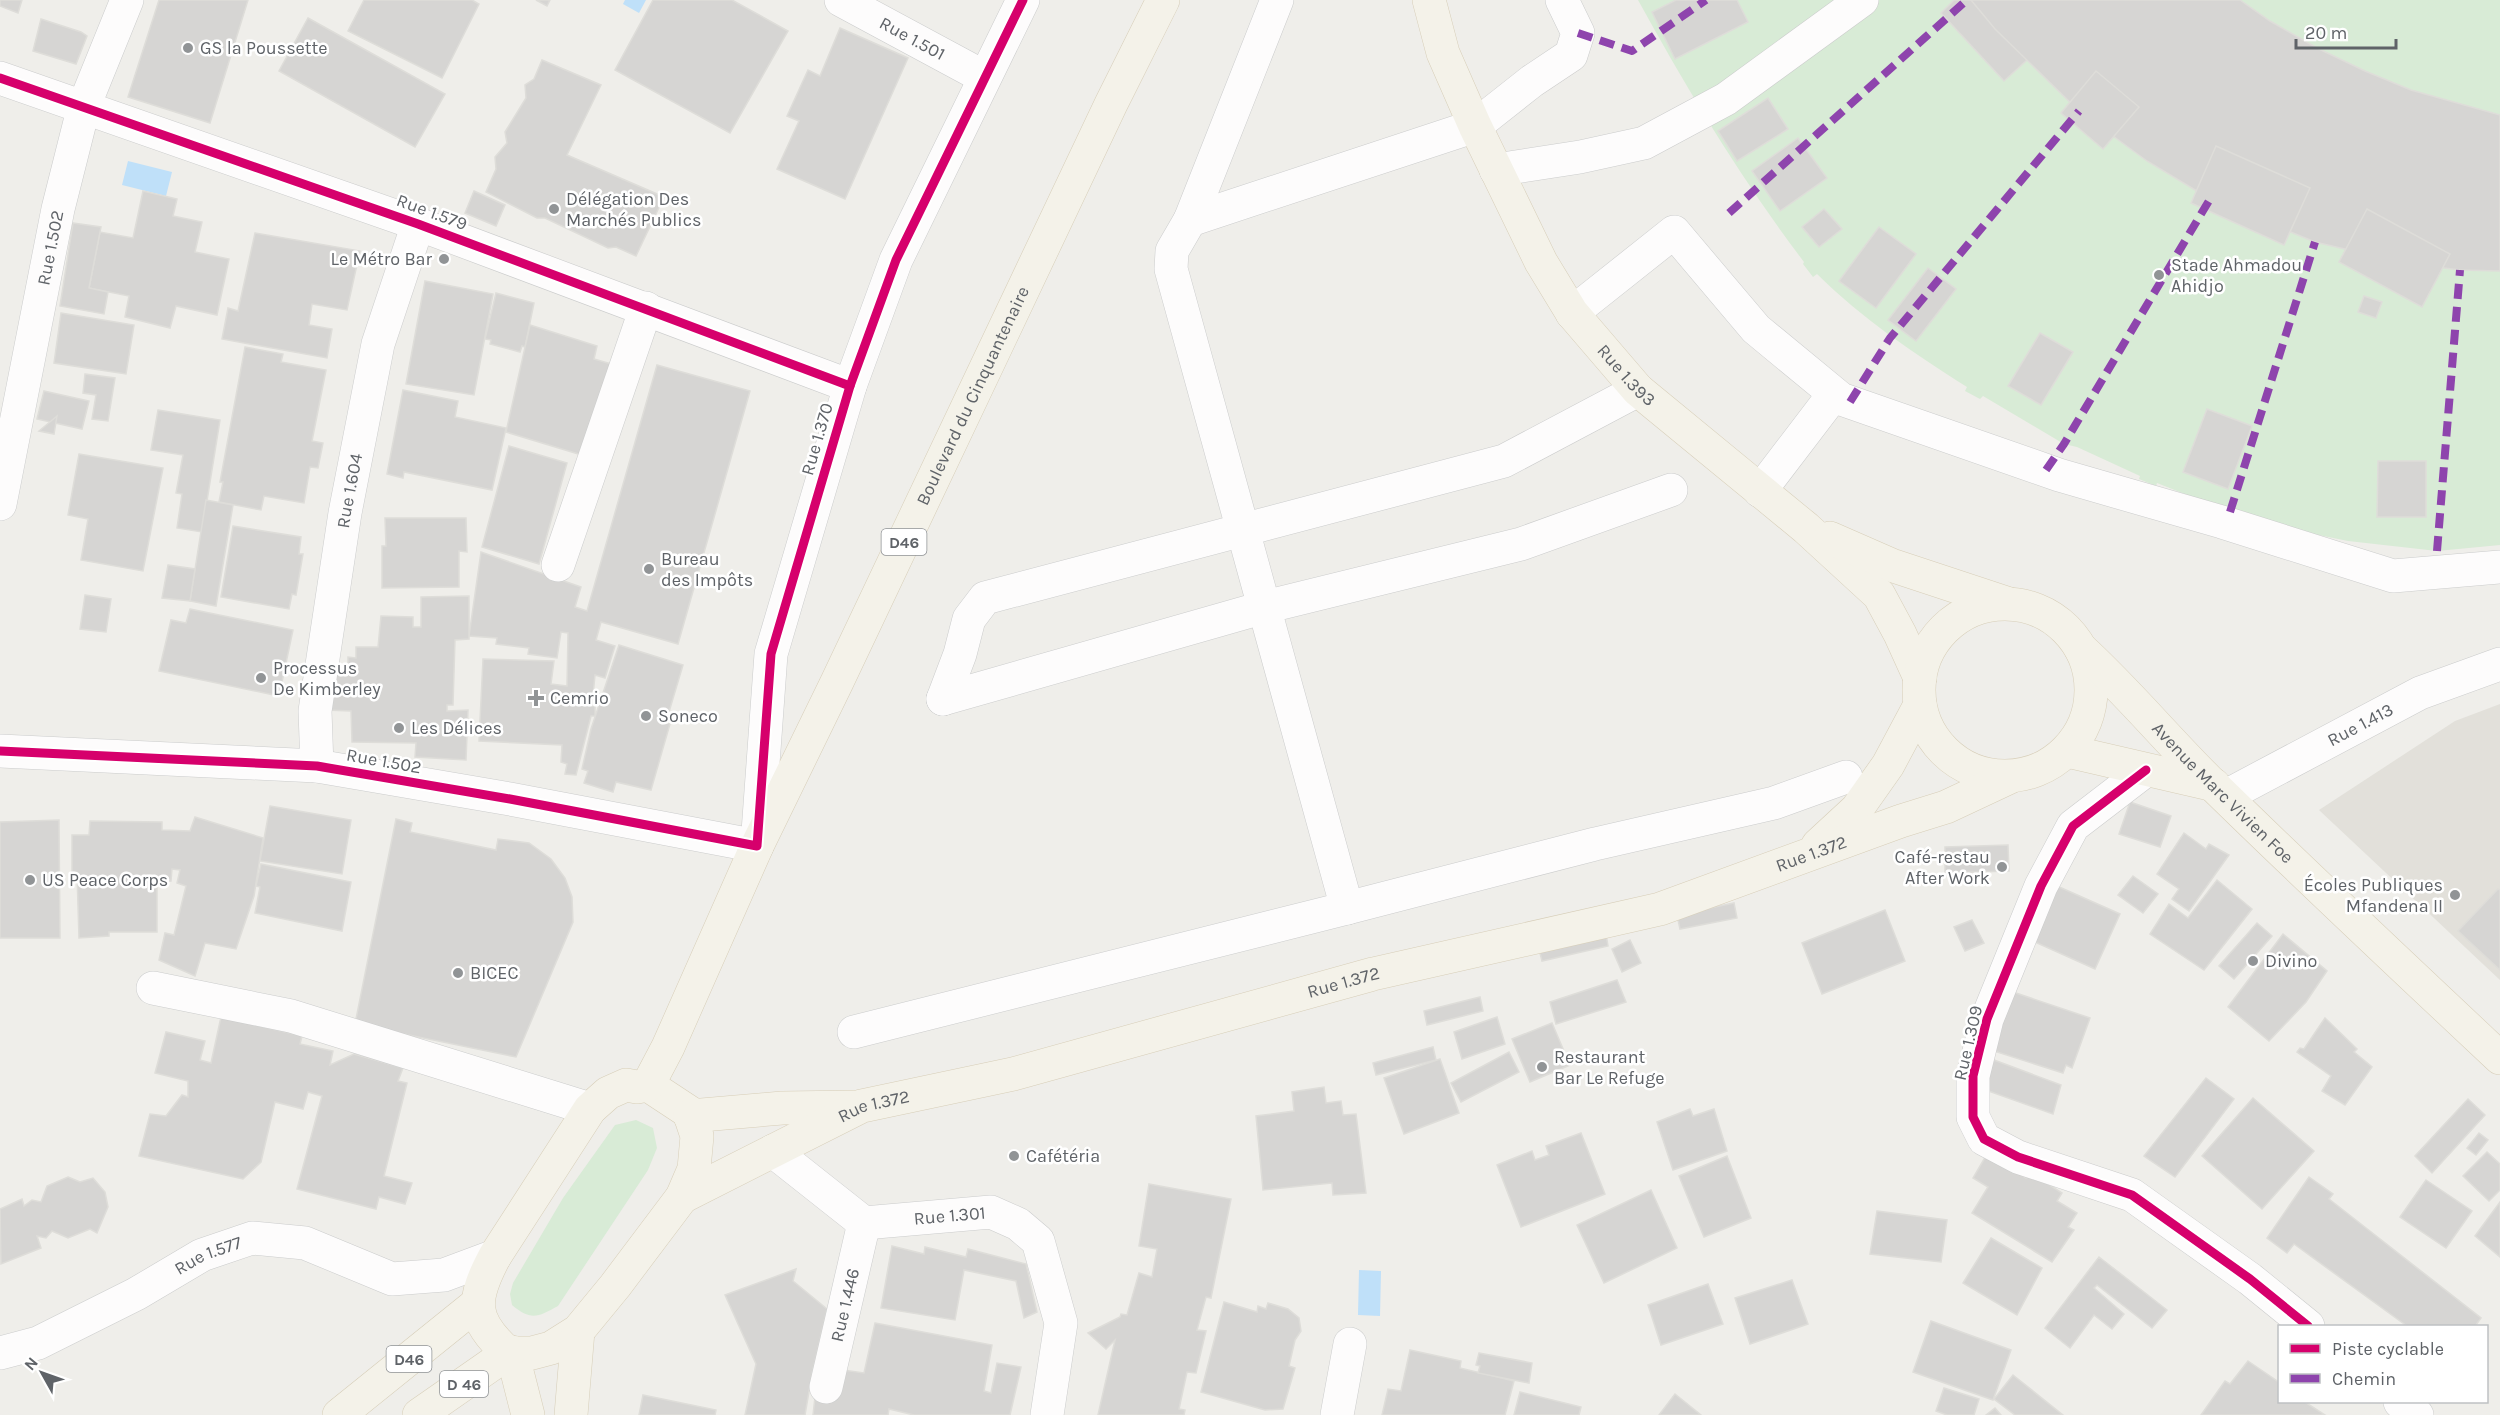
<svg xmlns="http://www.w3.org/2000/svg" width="2500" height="1415" viewBox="0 0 2500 1415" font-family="Karla,sans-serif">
	<rect width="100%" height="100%" fill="#efeeea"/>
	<polygon fill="#e2e0da" points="2500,704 2500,980 2319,810 2455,721"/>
	<g fill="#d8ebd6">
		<path d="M1638,0H2500V545L2437,551L2348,541L2299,531L2230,512L2157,483L2156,486L2139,479L2140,476L2077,447L2064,444L1983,396L1980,399L1965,391L1967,387C1912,352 1864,320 1817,274L1813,277L1803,264L1804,262C1741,179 1688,91 1638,0Z"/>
		<path d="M636,1120L653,1128L657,1148L648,1170L558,1306C538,1317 531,1321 512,1305L510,1294L513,1283L563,1198L615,1125Z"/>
	</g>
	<g fill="#bfe0f9">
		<polygon points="625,0 646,0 639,13 623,4"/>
		<polygon points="128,161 172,172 166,196 122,185"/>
		<polygon points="1359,1270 1381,1271 1380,1316 1358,1315"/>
	</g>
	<g fill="#d6d5d3" stroke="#deddd9" stroke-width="1.5">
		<polygon points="0,0 22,0 18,13 0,6"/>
		<polygon points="159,0 248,0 210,123 128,97"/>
		<polygon points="364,0 472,0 479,4 442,78 348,31"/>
		<polygon points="536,0 550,0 547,6"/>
		<polygon points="653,0 732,0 788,31 730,133 615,70"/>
		<polygon points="1676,0 1737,0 1748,22 1675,59 1652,12"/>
		<polygon points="1954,0 2010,0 2048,41 2004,81 1941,13"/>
		<polygon points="1971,0 2240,0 2270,21 2317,48 2365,71 2411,90 2500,115 2500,271 2460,270 2404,263 2315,242 2210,199 2147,161 2079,111 1995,29"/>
		<polygon points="308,18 445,94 415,147 279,71"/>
		<polygon points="41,19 81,32 87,36 76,64 33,51"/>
		<polygon points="840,28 908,58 845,199 777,169 799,121 787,116 808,70 820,76"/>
		<polygon points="542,60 601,85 567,155 664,197 636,256 616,247 608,248 545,218 537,218 486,192 496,169 495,157 507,143 505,132 526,98 525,85 534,79"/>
		<polygon points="2096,71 2139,107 2103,149 2061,113"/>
		<polygon points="1768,98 1788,129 1737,161 1718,131"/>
		<polygon points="1798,138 1827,178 1780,211 1752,171"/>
		<polygon points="2216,146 2310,188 2284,245 2191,203"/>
		<polygon points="143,191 177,199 173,216 202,222 195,252 229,259 217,315 176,306 170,328 125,317 129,296 89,288 100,232 133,238"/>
		<polygon points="474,191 505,205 496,226 465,213"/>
		<polygon points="1824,209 1842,229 1819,247 1802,227"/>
		<polygon points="2367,209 2450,254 2422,307 2339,262"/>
		<polygon points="73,223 101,227 89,288 108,292 104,314 60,306"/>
		<polygon points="1879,227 1916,254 1876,308 1839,281"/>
		<polygon points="255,233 360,251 347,310 312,304 309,325 332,329 327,358 222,339 228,308 238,311"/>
		<polygon points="1928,268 1956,289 1916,341 1888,320"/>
		<polygon points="425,281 493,294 474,395 406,384"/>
		<polygon points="496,293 534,303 525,347 522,346 520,352 490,344 491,340 485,339"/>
		<polygon points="2364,296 2382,302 2376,318 2358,312"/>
		<polygon points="61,313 134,325 126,374 54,363"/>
		<polygon points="530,325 597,346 594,359 615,365 585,456 506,432"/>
		<polygon points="2040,333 2073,352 2041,405 2008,386"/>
		<polygon points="245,347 283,354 281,362 326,370 312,441 323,443 318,468 310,467 304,503 264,496 261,510 219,502 223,482 220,482"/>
		<polygon points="657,365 750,391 678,644 601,622 596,640 615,646 605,678 595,675 592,706 595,706 595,716 591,716 576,775 565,774 567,764 561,762 562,745 479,741 483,659 554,661 551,684 567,686 568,633 561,632 557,658 528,654 529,648 496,644 497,638 469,636 481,552 581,587 575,607 587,611"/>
		<polygon points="85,374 115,378 108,421 92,419 96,395 83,393"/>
		<polygon points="403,390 458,401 455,417 506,428 492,490 404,472 403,478 387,474"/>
		<polygon points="44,391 89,401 82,429 37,419"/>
		<polygon points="2207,409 2252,426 2228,489 2183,472"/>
		<polygon points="158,410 220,420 202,532 177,528 182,494 176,493 183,455 151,450"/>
		<polygon points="57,416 54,434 39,431"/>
		<polygon points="509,446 567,463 539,564 482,547"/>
		<polygon points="79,454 163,468 143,571 81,560 88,519 68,515"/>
		<polygon points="2378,461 2426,461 2426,517 2377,517"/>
		<polygon points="206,500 233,505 216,606 190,601"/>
		<polygon points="385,518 466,518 467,552 459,551 459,587 382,588 382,546 386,546"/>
		<polygon points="233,526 301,537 299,554 303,554 296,595 292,594 289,609 221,597"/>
		<polygon points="168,565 195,569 190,601 162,598"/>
		<polygon points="85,595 111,599 106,632 80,629"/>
		<polygon points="469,596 469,639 455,640 453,705 447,705 447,711 468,710 466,760 415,757 416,743 352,742 351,711 326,710 328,674 348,674 348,657 356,658 356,647 378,647 381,616 413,617 413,627 421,627 421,597"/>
		<polygon points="190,609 293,630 279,696 159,671 171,620 186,623"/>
		<polygon points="619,645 683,665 666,722 670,724 651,790 616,782 613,792 584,783 588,771 582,769 591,729"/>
		<polygon points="2130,802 2171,816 2160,847 2119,834"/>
		<polygon points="270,806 351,820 342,874 260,861"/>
		<polygon points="195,817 263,838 254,896 236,949 205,943 195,976 159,960 165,933 174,935 186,886 177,883 180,870 172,869 171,881 157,882 157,932 109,932 109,936 79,938 77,874 72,874 72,835 89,835 90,821 162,822 162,830 190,831"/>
		<polygon points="396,819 412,823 410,832 496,850 498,839 529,843 551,859 565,878 572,897 573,922 516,1057 355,1024"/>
		<polygon points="59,820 60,938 0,938 0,822"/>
		<polygon points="2184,833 2206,849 2209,844 2229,855 2189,911 2172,899 2179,889 2157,874"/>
		<polygon points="2008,845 2009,871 1945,873 1945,847"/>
		<polygon points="261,864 351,882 342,931 255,913 260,887 256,886"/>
		<polygon points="2133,876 2158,894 2143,913 2118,895"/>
		<polygon points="2039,878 2120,914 2095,969 2015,933"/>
		<polygon points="2217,880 2252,909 2204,970 2150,934 2169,904 2188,918"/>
		<polygon points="2498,889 2500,890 2500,970 2458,931"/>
		<polygon points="1734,903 1737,918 1680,929 1677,915"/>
		<polygon points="1885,910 1905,961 1822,994 1802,943"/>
		<polygon points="1972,920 1984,943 1965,951 1954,927"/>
		<polygon points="2257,923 2272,936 2234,979 2219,966"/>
		<polygon points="1606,934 1608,946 1542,961 1539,949"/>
		<polygon points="2283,934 2327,971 2306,1002 2269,1041 2228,1007"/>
		<polygon points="1630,940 1641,963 1622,972 1612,949"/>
		<polygon points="1617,980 1626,1002 1556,1024 1550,1002"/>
		<polygon points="2010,991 2090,1018 2072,1068 2066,1065 2063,1073 1991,1050"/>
		<polygon points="1480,997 1483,1011 1427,1025 1424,1011"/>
		<polygon points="221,1017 302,1036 300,1044 333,1051 330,1065 354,1054 403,1068 398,1081 407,1083 384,1176 412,1183 405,1204 379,1197 376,1209 297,1189 322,1096 308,1092 303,1109 275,1102 261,1162 243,1179 139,1156 150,1114 166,1116 182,1095 188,1097 188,1081 155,1073 166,1032 205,1041 200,1060 211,1063"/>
		<polygon points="1497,1017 1505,1044 1462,1059 1454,1032"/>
		<polygon points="2325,1018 2357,1049 2354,1052 2372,1067 2345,1105 2322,1091 2331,1076 2297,1052 2300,1048 2304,1049"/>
		<polygon points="1552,1023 1570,1065 1530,1082 1512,1039"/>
		<polygon points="1433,1047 1436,1060 1376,1075 1373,1063"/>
		<polygon points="1509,1052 1519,1072 1461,1102 1451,1083"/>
		<polygon points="1440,1059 1459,1113 1404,1134 1384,1078"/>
		<polygon points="1994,1060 2061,1085 2053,1114 1983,1089"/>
		<polygon points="2206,1078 2234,1099 2175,1177 2144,1156"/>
		<polygon points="1324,1087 1326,1103 1341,1101 1343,1115 1356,1114 1366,1193 1333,1195 1332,1183 1263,1190 1256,1116 1294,1111 1292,1092"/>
		<polygon points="2253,1098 2314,1151 2262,1209 2202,1156"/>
		<polygon points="2468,1099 2485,1115 2432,1173 2415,1156"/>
		<polygon points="1690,1109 1693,1116 1714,1109 1727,1151 1673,1170 1657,1122"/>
		<polygon points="1581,1133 1605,1194 1521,1227 1497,1165 1532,1151 1535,1160 1549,1155 1546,1146"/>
		<polygon points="2479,1133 2488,1140 2476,1155 2467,1148"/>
		<polygon points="2487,1152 2500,1164 2500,1190 2489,1201 2463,1176"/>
		<polygon points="1987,1154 2026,1178 2030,1172 2062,1193 2057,1201 2077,1213 2068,1227 2074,1230 2052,1262 1972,1213 1988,1187 1973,1178"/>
		<polygon points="1727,1156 1751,1218 1704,1237 1679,1176"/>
		<polygon points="68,1177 80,1182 93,1178 105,1192 108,1207 97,1233 90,1229 68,1238 52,1231 46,1238 37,1236 41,1248 1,1264 0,1209 22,1199 24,1206 32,1200 41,1202 47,1186"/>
		<polygon points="2309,1177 2333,1194 2329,1199 2481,1318 2476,1325 2477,1326 2407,1326 2294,1244 2287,1253 2267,1238"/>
		<polygon points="2426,1180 2472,1211 2446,1248 2400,1217"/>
		<polygon points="1149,1184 1231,1199 1211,1298 1206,1297 1197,1330 1206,1331 1196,1373 1187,1372 1179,1409 1185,1410 1184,1415 1098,1415 1115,1340 1106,1349 1088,1333 1120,1317 1121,1314 1127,1315 1139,1273 1152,1277 1157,1249 1139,1246"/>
		<polygon points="1651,1190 1677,1248 1604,1283 1577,1225"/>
		<polygon points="2500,1202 2500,1257 2475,1236"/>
		<polygon points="1877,1211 1947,1220 1941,1262 1870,1254"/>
		<polygon points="1991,1238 2042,1268 2017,1315 1963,1283"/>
		<polygon points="892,1246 924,1254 925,1247 966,1257 968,1249 1026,1264 1037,1312 1024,1318 1016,1281 964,1270 955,1320 881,1308"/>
		<polygon points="2099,1257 2167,1310 2152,1328 2097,1285 2094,1288 2124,1314 2112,1329 2094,1315 2070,1348 2045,1328"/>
		<polygon points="796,1269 793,1281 827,1309 812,1374 805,1415 745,1415 756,1364 725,1295"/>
		<polygon points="1792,1280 1808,1324 1750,1344 1735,1298"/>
		<polygon points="1708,1284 1723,1324 1661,1345 1648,1305"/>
		<polygon points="1224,1302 1257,1312 1258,1306 1266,1309 1268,1303 1288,1309 1299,1318 1301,1331 1295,1340 1289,1366 1295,1368 1283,1409 1265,1410 1201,1392"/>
		<polygon points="1931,1321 2011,1350 1993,1400 1913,1372"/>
		<polygon points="875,1323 992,1345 984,1391 991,1393 997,1363 1021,1367 1010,1415 914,1415 889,1409 888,1415 813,1415 815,1397 836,1369 864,1373"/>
		<polygon points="1410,1350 1461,1361 1460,1368 1514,1381 1505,1415 1382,1415 1388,1389 1401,1391"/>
		<polygon points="1479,1353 1532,1363 1529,1383 1478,1373 1480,1366 1476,1365"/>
		<polygon points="2248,1361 2280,1383 2280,1402 2305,1402 2325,1415 2201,1415 2225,1381 2230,1384"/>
		<polygon points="2013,1375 2063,1415 2015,1415 1994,1399"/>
		<polygon points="1944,1388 1979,1399 1974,1415 1947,1415 1936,1411"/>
		<polygon points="1520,1392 1581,1407 1579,1415 1514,1415"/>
		<polygon points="1675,1394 1701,1415 1659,1415"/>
		<polygon points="643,1395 716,1410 715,1415 639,1415"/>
		<polygon points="1995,1408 2001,1415 1986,1415"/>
	</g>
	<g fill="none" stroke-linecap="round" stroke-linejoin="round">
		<g stroke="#cbcccc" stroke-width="34">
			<g id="minor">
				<path id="s1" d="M841,0L984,77"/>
				<polyline points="1277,0 1190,220 1172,251 1171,269 1347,908 1595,844 1774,803 1846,777"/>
				<polyline points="0,78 418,224 850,386"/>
				<polyline points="1496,170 1580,157 1644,143 1726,99 1862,0"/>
				<polyline points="1190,220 1475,126 1532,81 1571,55 1578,33 1562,0"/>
				<polyline points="1572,313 1674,232 1756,329 1841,399 2059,475 2222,522 2393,576 2500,567"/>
				<polyline points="1760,491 1834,394"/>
				<path id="s2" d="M0,504L58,209L84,106L127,0"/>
				<polyline points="558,565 646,308"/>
				<polyline points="943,699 960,654 969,619 985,598 1504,461 1638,390"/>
				<polyline points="943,699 1265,607 1521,544 1671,490"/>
				<polyline points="0,751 317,766 510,799 757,846 771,654 850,386 896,260 1023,0"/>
				<path id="s3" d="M317,766L315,711L345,513L378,344L418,224"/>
				<polyline points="2146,770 2073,826 2041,886 1987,1019 1973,1076 1973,1117 1984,1139 2018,1157 2132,1195 2250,1279 2308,1326"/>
				<path id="s4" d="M2226,796L2420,693L2500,664"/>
				<polyline points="153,988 291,1016 590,1109"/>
				<polyline points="854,1032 1347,908"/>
				<path id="s5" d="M773,1151L864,1223L991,1212L1018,1224L1038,1241L1061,1323L1047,1415"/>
				<path id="s6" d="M0,1353L38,1343L136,1294L202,1255L252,1238L305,1243L392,1279L444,1275L495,1256"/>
				<path id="s7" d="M826,1387L864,1223"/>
				<polyline points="2400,1402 2417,1415"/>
				<polyline points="1337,1415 1350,1344"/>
			</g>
		</g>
		<g stroke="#d7ceb8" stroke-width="34">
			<g id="major">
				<path id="s8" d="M1429,0L1443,53L1475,126L1541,262L1572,313L1638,390L1806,528L1879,595L1900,634L1920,678"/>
				<polyline points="1830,538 1894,566 2006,603"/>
				<circle cx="2005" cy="690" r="86"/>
				<path id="s9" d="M2081,649C2128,692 2168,741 2214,786C2308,878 2404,968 2500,1058"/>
				<polyline points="2067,751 2214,785"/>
				<polyline points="1818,845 1857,809 1888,765 1920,705"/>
				<path d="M626,1085L637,1087L648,1085L689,1112L697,1136L694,1169L682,1197L615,1286L578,1331L551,1348L532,1353H508C470,1319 472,1299 495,1256L590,1109L608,1093Z"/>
				<path id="s10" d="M648,1085L668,1047L757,846L837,682L1111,104L1163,0"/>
				<polyline points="690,1116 782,1108 854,1107"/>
				<path id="s11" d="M682,1197L862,1106L1013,1074L1373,974L1660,909L1901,821L1946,807L2010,777"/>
				<polyline points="512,1352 528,1415"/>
				<polyline points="339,1415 478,1303"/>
				<polyline points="419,1415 508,1353"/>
				<polyline points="571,1415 578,1331"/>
			</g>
		</g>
		<use href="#minor" stroke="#fdfcfc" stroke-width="33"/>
		<use href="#major" stroke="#f4f2e9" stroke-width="33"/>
		<g stroke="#8e44ad" stroke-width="8" stroke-dasharray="15 8" stroke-linecap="butt">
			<polyline points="1578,33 1632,51 1706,0"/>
			<polyline points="1729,213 1967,0"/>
			<polyline points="1850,402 1890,338 2079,111"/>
			<polyline points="2046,470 2064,444 2210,199"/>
			<polyline points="2230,512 2315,242"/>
			<polyline points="2437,551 2460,270"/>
		</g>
		<g stroke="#fff" stroke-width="13">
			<g id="cycleway">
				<polyline points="0,78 418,224 850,386"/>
				<polyline points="0,751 317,766 510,799 757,846 771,654 850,386 896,260 1023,0"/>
				<polyline points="2146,770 2073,826 2041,886 1987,1019 1973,1076 1973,1117 1984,1139 2018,1157 2132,1195 2250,1279 2308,1326"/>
			</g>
		</g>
		<use href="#cycleway" stroke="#d6006c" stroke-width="9"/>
	</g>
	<g fill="#919496" stroke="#fff" stroke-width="2">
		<circle cx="188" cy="48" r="6"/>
		<circle cx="554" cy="209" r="6"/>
		<circle cx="444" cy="259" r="6"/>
		<circle cx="2159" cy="275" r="6"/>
		<circle cx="649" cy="569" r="6"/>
		<circle cx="261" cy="678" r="6"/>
		<path d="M533 689h6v6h6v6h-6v6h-6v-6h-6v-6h6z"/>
		<circle cx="646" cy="716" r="6"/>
		<circle cx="399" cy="728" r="6"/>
		<circle cx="2002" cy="867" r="6"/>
		<circle cx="30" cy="880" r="6"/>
		<circle cx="2455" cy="895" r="6"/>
		<circle cx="2253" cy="961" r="6"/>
		<circle cx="458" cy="973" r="6"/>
		<circle cx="1542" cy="1067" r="6"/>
		<circle cx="1014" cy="1156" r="6"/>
	</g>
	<g text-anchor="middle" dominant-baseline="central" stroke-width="5" stroke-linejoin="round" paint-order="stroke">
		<g fill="#fff" stroke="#8f9295" stroke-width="1.5">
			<rect x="881.5" y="529" width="45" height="26" rx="4.5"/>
			<rect x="386.5" y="1346" width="45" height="26" rx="4.5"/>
			<rect x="440" y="1371" width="48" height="26" rx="4.5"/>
		</g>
		<g font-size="16" font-weight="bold" fill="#5f6368">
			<text x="904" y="542">D46</text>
			<text x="409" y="1359">D46</text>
			<text x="464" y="1384">D 46</text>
		</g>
		<g font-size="18" fill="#5f6368" stroke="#fff">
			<text stroke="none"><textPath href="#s1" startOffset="81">Rue 1.501</textPath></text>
			<text transform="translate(432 212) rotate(20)">Rue 1.579</text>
			<text stroke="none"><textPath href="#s2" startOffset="261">Rue 1.502</textPath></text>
			<text stroke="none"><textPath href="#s8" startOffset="428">Rue 1.393</textPath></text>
			<text stroke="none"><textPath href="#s10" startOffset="762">Boulevard du Cinquantenaire</textPath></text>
			<text transform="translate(817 439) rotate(-74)">Rue 1.370</text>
			<text stroke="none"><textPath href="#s3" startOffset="278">Rue 1.604</textPath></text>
			<text stroke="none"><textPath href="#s4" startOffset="152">Rue 1.413</textPath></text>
			<text transform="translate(384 761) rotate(10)">Rue 1.502</text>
			<text stroke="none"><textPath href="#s9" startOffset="202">Avenue Marc Vivien Foe</textPath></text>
			<text stroke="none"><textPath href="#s11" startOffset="1185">Rue 1.372</textPath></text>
			<text stroke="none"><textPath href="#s11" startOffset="699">Rue 1.372</textPath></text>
			<text transform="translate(1968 1043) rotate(-77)">Rue 1.309</text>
			<text stroke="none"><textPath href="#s11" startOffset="213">Rue 1.372</textPath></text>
			<text stroke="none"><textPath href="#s5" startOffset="202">Rue 1.301</textPath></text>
			<text stroke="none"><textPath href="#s6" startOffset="231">Rue 1.577</textPath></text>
			<text stroke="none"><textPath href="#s7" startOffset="84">Rue 1.446</textPath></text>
		</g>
		<g font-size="18" fill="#5f6368" stroke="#fff" text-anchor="start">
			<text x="200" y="48">GS la Poussette</text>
			<text x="566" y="199">Délégation Des<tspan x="566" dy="21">Marchés Publics</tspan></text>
			<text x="432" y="259" text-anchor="end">Le Métro Bar</text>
			<text x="2171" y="265">Stade Ahmadou<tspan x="2171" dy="21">Ahidjo</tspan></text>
			<text x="661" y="559">Bureau<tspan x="661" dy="21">des Impôts</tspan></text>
			<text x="273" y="668">Processus<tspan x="273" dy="21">De Kimberley</tspan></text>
			<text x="550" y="698">Cemrio</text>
			<text x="658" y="716">Soneco</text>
			<text x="411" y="728">Les Délices</text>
			<text x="1990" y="857" text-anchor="end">Café-restau<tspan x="1990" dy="21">After Work</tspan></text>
			<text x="42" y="880">US Peace Corps</text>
			<text x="2443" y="885" text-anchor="end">Écoles Publiques<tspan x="2443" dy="21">Mfandena II</tspan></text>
			<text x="2265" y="961">Divino</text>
			<text x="470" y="973">BICEC</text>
			<text x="1554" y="1057">Restaurant<tspan x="1554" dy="21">Bar Le Refuge</tspan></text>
			<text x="1026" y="1156">Cafétéria</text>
		</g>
	</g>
	<rect x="2278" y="1325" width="210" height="78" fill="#ffffff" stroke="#bfc1c3" stroke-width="1.5"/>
	<rect x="2290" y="1344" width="30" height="9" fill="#d6006c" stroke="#bfc1c3" stroke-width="1.5"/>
	<text x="2332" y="1355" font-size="18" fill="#5f6368">Piste cyclable</text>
	<rect x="2290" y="1374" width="30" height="9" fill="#8e44ad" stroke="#bfc1c3" stroke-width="1.5"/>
	<text x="2332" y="1385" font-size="18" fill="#5f6368">Chemin</text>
	<g transform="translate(42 1373) rotate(310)" stroke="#ffffff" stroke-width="4.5" paint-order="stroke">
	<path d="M0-4.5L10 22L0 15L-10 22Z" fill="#5f6368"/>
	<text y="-9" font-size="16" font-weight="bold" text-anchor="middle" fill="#5f6368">N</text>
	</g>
	<path d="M2296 39v9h100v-9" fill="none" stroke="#5f6368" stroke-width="3"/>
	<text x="2305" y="39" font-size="18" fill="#5f6368" stroke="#ffffff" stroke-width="4.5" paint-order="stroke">20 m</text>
</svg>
